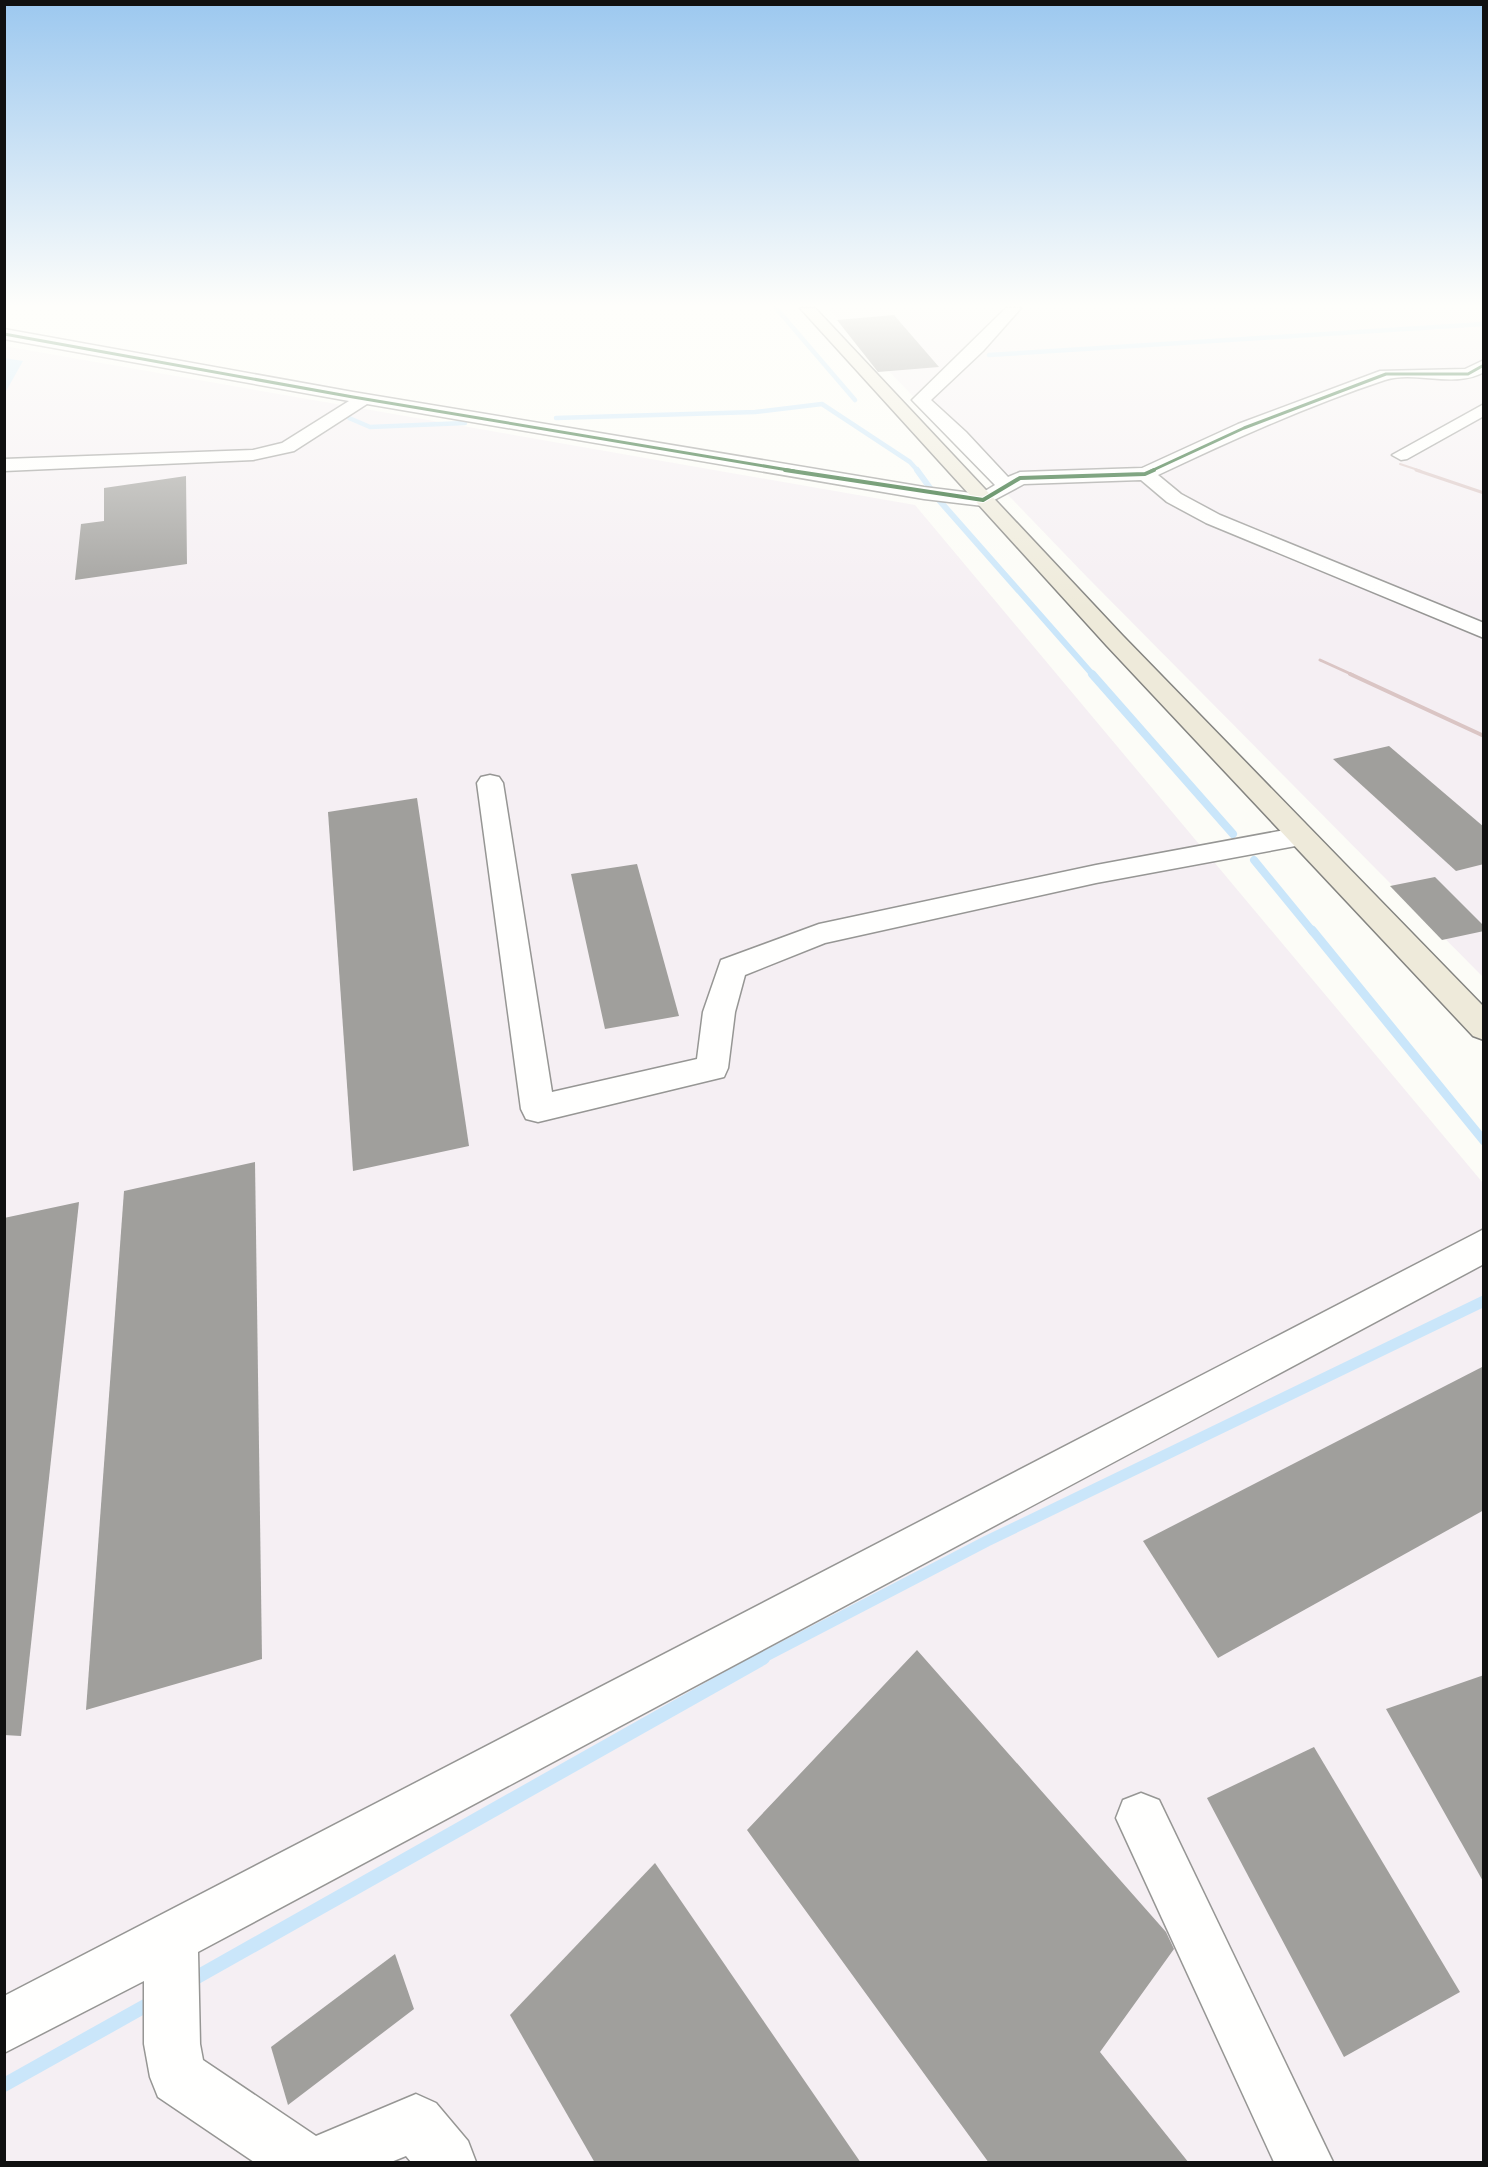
<svg xmlns="http://www.w3.org/2000/svg" width="1488" height="2167" viewBox="0 0 1488 2167" font-family="Spectral,serif">
	<rect width="100%" height="100%" fill="#fcfcf7"/>
	<g fill="#f5eff3">
		<polygon points="828,308 1483,308 1483,977 1088,578"/>
		<polygon points="4,346 915,505 1483,1183 1483,2162 5,2162"/>
	</g>
	<polygon fill="#cae6fa" points="4,358 23,361 5,393 4,393"/>
	<g fill="none" stroke-linecap="round" stroke-linejoin="round">
		<g stroke="#cae6fa" stroke-width="4.5">
			<polyline points="776,308 855,400"/>
			<polyline points="989,355 1484,324"/>
			<polyline points="349,418 370,427 465,423"/>
			<polyline points="556,418 755,412 822,404 910,462 918,471"/>
		</g>
		<polyline stroke="#cae6fa" stroke-width="6" points="917,470 938,499 1093,675"/>
		<g stroke="#cae6fa" stroke-width="8">
			<polyline points="1092,674 1233,834"/>
			<polyline points="1254,860 1313,932"/>
		</g>
		<polyline stroke="#cae6fa" stroke-width="9" points="1312,930 1484,1141"/>
		<polyline stroke="#cae6fa" stroke-width="11" points="760,1659 987,1541 1484,1301"/>
		<g stroke="#cae6fa" stroke-width="14">
			<polyline points="190,1981 763,1658"/>
			<polyline points="4,2085 154,2001"/>
		</g>
	</g>
	<g fill="#a09f9c">
		<polygon points="894,315 939,367 878,372 837,320"/>
		<polygon points="186,476 187,564 75,580 81,524 104,521 104,488"/>
		<polygon points="1389,746 1484,827 1484,864 1456,871 1333,759"/>
		<polygon points="417,798 469,1146 353,1171 328,812"/>
		<polygon points="637,864 679,1016 605,1029 571,874"/>
		<polygon points="1435,877 1484,926 1484,931 1442,940 1390,886"/>
		<polygon points="255,1162 262,1659 86,1710 124,1191"/>
		<polygon points="79,1202 21,1736 4,1735 4,1218"/>
		<polygon points="1484,1366 1484,1510 1218,1658 1143,1541"/>
		<polygon points="917,1650 1166,1932 1174,1949 1100,2052 1189,2163 989,2163 747,1830"/>
		<polygon points="1484,1675 1484,1883 1386,1709"/>
		<polygon points="1314,1747 1460,1992 1344,2057 1207,1798"/>
		<polygon points="655,1863 861,2163 595,2163 510,2015"/>
		<polygon points="395,1954 414,2009 288,2105 271,2047"/>
	</g>
	<g fill="none" stroke-linecap="round" stroke-linejoin="round">
		<g stroke="#969694" stroke-width="3">
			<g id="minor">
				<path d="M1006,308H1021L983,351L931,400L966,432L1008,477L1020,472L1142,468L1238,424L1380,371L1465,369L1484,360V372C1454,389 1416,370 1385,380C1307,406 1232,440 1158,475L1181,494L1220,515L1484,623V638L1206,523L1167,502L1141,480L1024,484L983,506L924,499L367,404L294,451L253,460L4,471V459L253,450L282,443L349,401L4,339V329L353,392L924,487L980,494L995,485L912,400Z"/>
				<polygon points="1484,404 1484,416 1407,459 1401,460 1392,455"/>
				<polygon points="490,775 499,777 503,783 552,1092 697,1059 703,1012 721,960 819,924 1096,865 1301,827 1311,830 1315,836 1311,842 1301,845 1096,883 825,943 745,975 735,1012 728,1068 724,1077 538,1122 526,1119 521,1109 477,783 481,777"/>
				<polygon points="1484,1229 1484,1264 198,1952 200,2044 203,2060 316,2136 416,2094 436,2103 468,2141 476,2162 411,2162 406,2156 391,2162 254,2162 158,2097 150,2077 144,2044 144,1981 4,2053 4,1996"/>
				<polygon points="1141,1793 1159,1800 1333,2162 1274,2162 1116,1818 1123,1800"/>
			</g>
		</g>
		<g stroke="#848481" stroke-width="3">
			<polygon id="major" points="800,308 815,308 1123,636 1484,1007 1484,1040 1473,1036 1107,646"/>
		</g>
		<use href="#minor" fill="#fffffe" fill-rule="evenodd"/>
		<use href="#major" fill="#eeeada" fill-rule="evenodd"/>
		<polyline stroke="#dac5c4" stroke-width="2" points="1400,464 1421,471"/>
		<g stroke="#dac5c4" stroke-width="3">
			<polyline points="1416,470 1484,493"/>
			<polyline points="1320,660 1353,675"/>
		</g>
		<polyline stroke="#dac5c4" stroke-width="4" points="1350,674 1484,736"/>
		<g stroke="#fff" stroke-width="5">
			<g id="cycleway-far1">
				<polyline points="4,334 353,397 794,471"/>
				<polyline points="1151,471 1244,428 1386,374 1468,374 1484,365"/>
			</g>
		</g>
		<g stroke="#fff" stroke-width="6">
			<polyline id="cycleway" points="785,470 983,500 1020,478 1145,474 1154,470"/>
		</g>
		<use href="#cycleway-far1" stroke="#1b5e20" stroke-width="3"/>
		<use href="#cycleway" stroke="#1b5e20" stroke-width="4"/>
	</g>
	<linearGradient id="sky" x2="0" y2="1"><stop stop-color="#9cc8ef"/><stop offset="0.5" stop-color="#fefefb"/><stop offset="1" stop-color="#fefefb" stop-opacity="0"/></linearGradient>
	<rect width="1488" height="611" fill="url(#sky)"/>
	<rect width="1488" height="2167" fill="none" stroke="#101010" stroke-width="12"/>
</svg>
